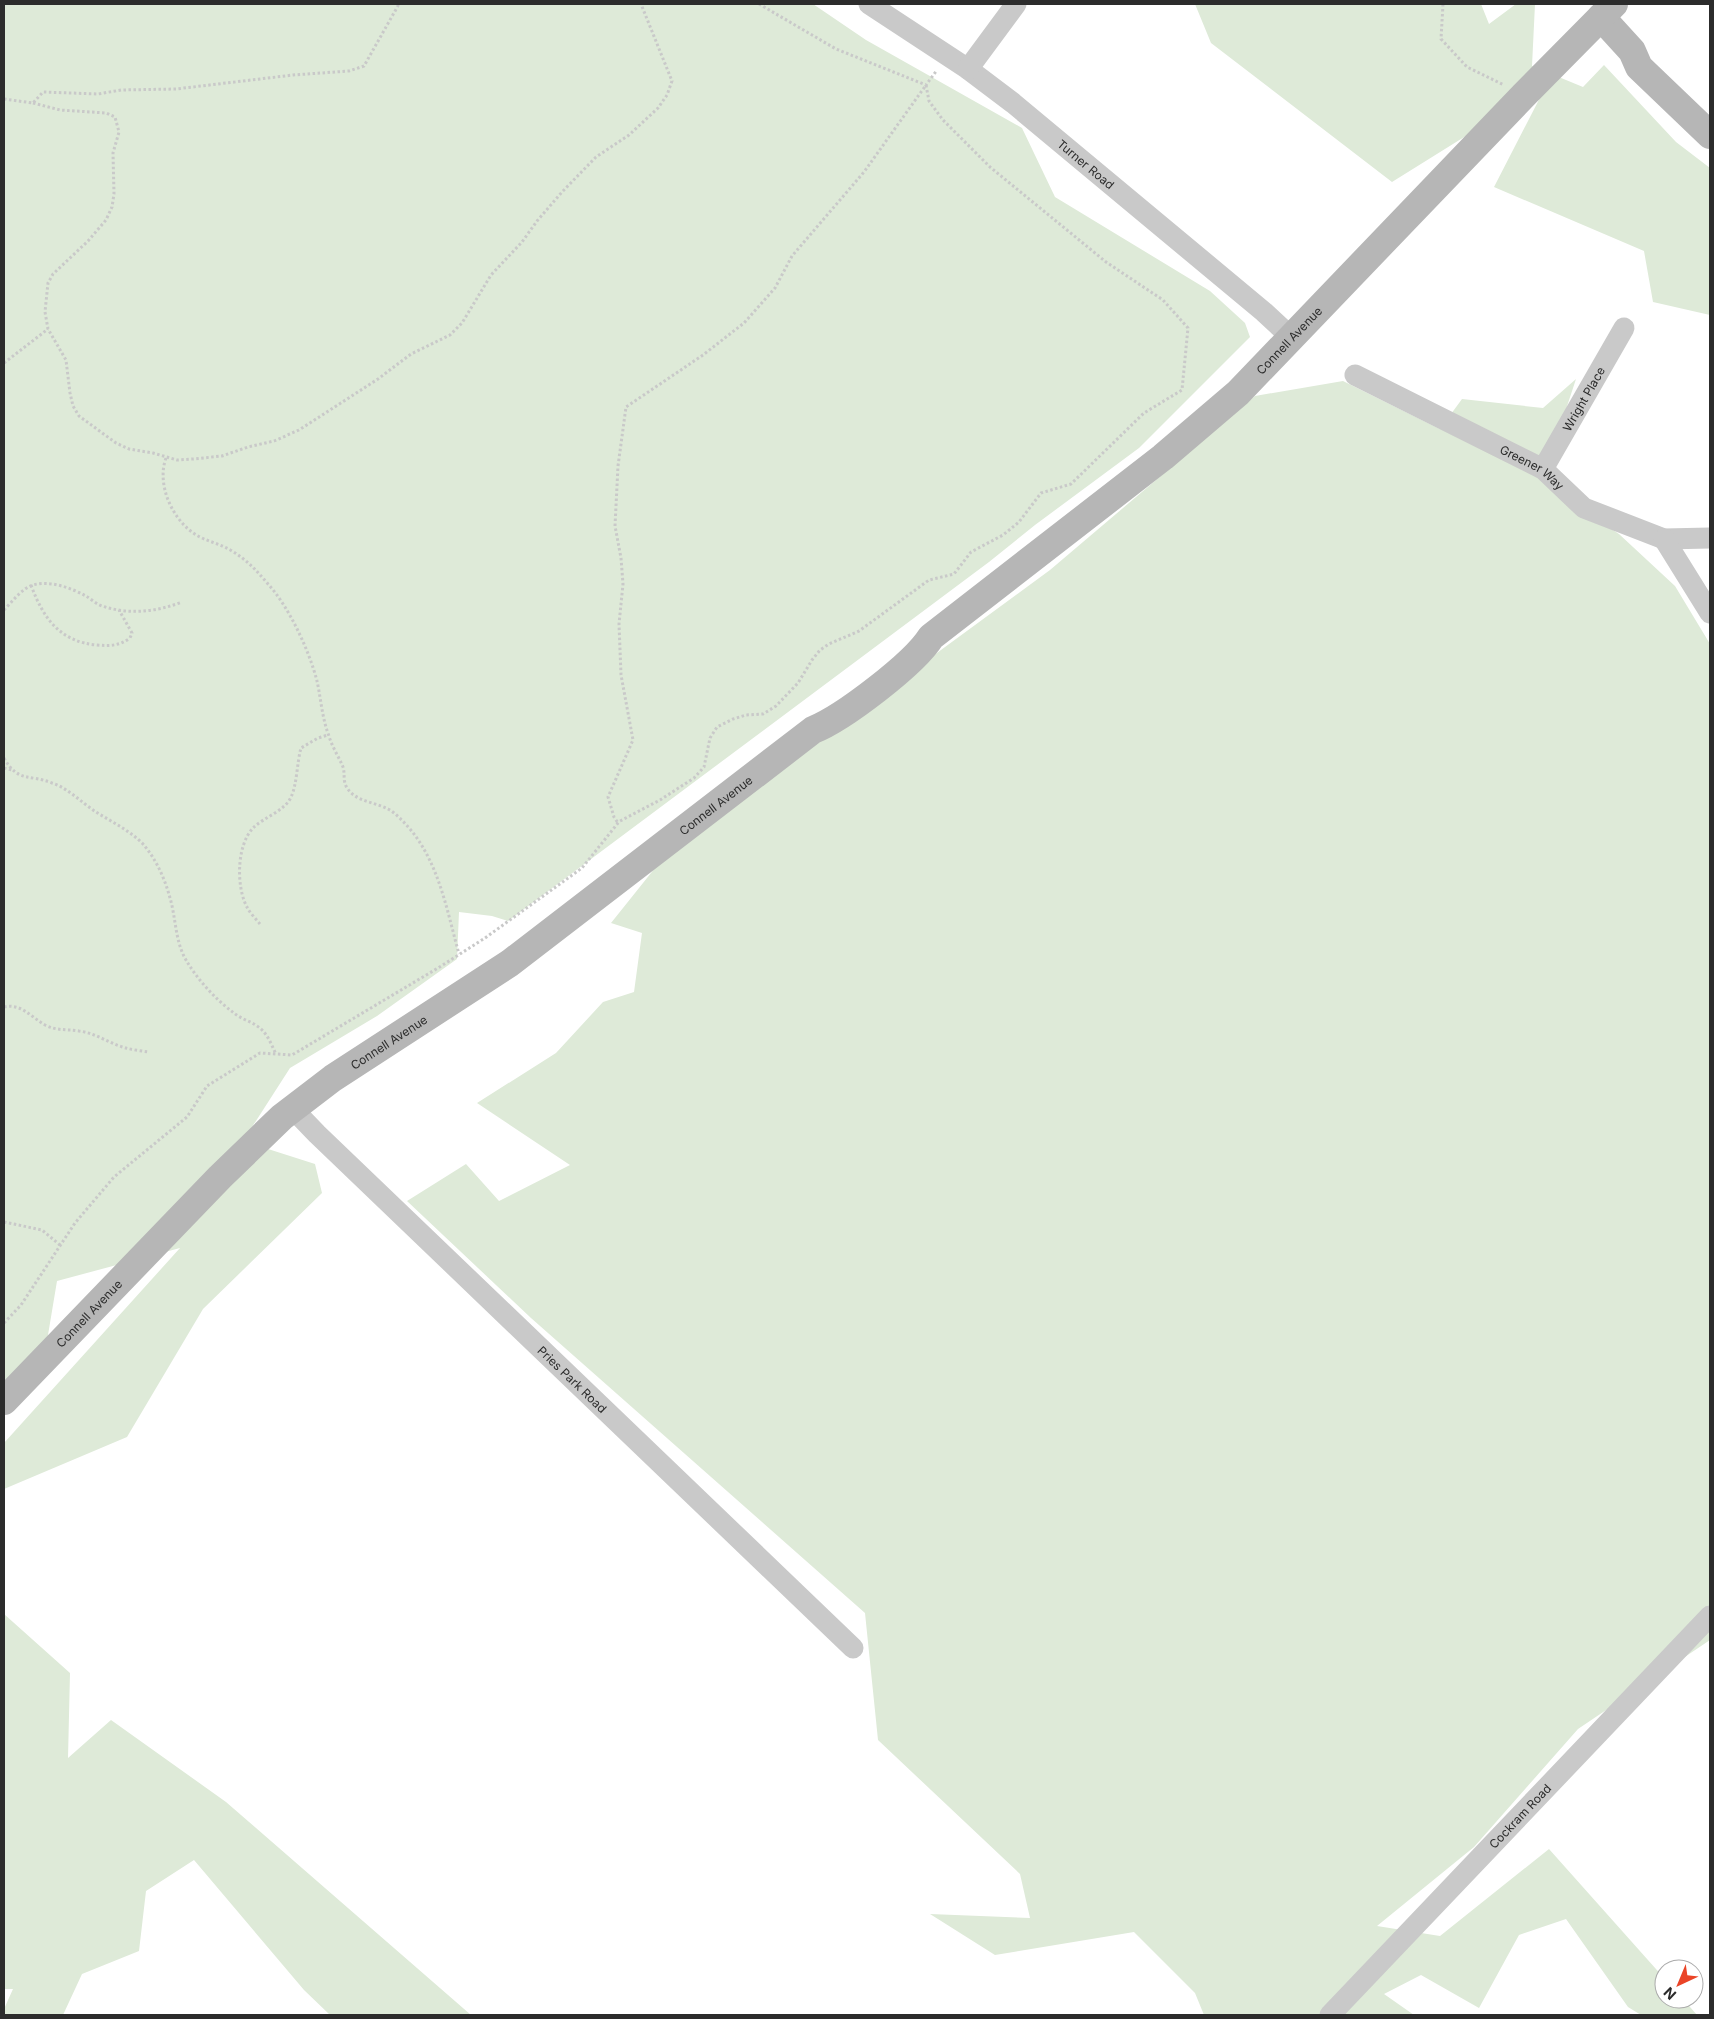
<svg xmlns="http://www.w3.org/2000/svg" width="1714" height="2019" viewBox="0 0 1714 2019" font-family="Inter,sans-serif">
	<rect width="100%" height="100%" fill="#fff"/>
	<g fill="#deead8">
		<polygon points="4,4 813,4 866,40 1022,128 1055,197 1210,291 1245,323 1250,337 1139,448 1035,525 989,562 508,921 492,916 459,912 457,959 377,1016 290,1068 243,1141 315,1164 322,1193 203,1309 127,1437 4,1489 4,1443 180,1248 57,1281 47,1341 4,1383"/>
		<polygon points="1195,4 1481,4 1489,24 1516,4 1535,4 1532,66 1583,87 1604,65 1676,142 1710,168 1710,315 1653,302 1644,251 1494,187 1546,86 1392,182 1211,43"/>
		<polygon points="1576,379 1542,482 1619,534 1675,586 1710,644 1710,1640 1578,1729 1474,1847 1377,1926 1440,1936 1549,1849 1664,1978 1664,1999 1683,1999 1697,2015 1641,2015 1628,2007 1566,1919 1519,1935 1479,2008 1421,1975 1384,1994 1414,2015 1204,2015 1195,1993 1134,1932 995,1955 930,1914 1030,1918 1020,1874 878,1740 865,1613 531,1318 407,1201 466,1164 499,1201 570,1165 477,1103 556,1053 603,1002 634,992 642,933 611,923 671,848 1050,570 1255,396 1343,381 1440,429 1462,399 1543,408"/>
		<polygon points="4,1614 70,1673 68,1758 111,1720 226,1802 471,2015 330,2015 304,1990 194,1860 146,1891 139,1951 82,1974 63,2015 4,2015 4,2009 13,1989 4,1989"/>
	</g>
	<g fill="none" stroke-linecap="round" stroke-linejoin="round">
		<g stroke="#c9c9c9" stroke-width="3" stroke-dasharray="2.5 2.5" stroke-linecap="butt">
			<polyline points="759,4 836,49 926,85 937,70"/>
			<polyline points="1443,4 1441,39 1467,67 1504,85"/>
			<polyline points="4,99 33,103 43,92 98,94 121,90 176,89 293,75 349,71 364,66 399,4"/>
			<polyline points="33,103 60,110 106,113 115,117 119,132 113,153 114,194 112,207 106,220 88,241 53,274 48,283 45,312 48,329 66,360 70,393 73,406 79,416 116,443 129,449 153,453 177,460 193,459 222,456 248,447 274,441 299,430 378,379 411,354 450,335 462,323 491,275 522,242 537,221 562,192 596,157 629,135 658,108 667,95 672,81 641,4"/>
			<polyline points="4,363 48,329"/>
			<path d="M166,458C156,485 173,522 198,536C209,542 221,544 232,551C247,560 257,571 268,584C289,607 309,650 317,681C321,699 322,718 329,736C332,747 339,757 343,767C345,773 343,780 346,786C355,804 380,801 394,813C437,849 445,904 459,954"/>
			<path d="M31,585C43,618 60,642 97,645C110,646 119,646 130,638L132,633L119,610"/>
			<path d="M4,610C12,602 22,588 33,585C50,580 71,588 86,596C91,599 96,604 102,606C129,615 156,612 182,602"/>
			<path d="M4,758C18,783 30,774 52,783C68,788 82,803 96,812C112,822 129,830 143,844C156,859 165,879 170,898C176,918 175,941 186,960C197,979 216,1000 234,1013C241,1019 250,1021 257,1026C267,1032 271,1044 276,1054"/>
			<polyline points="4,768 12,770"/>
			<path d="M260,924C256,919 251,914 248,909C236,889 236,846 253,828C264,817 285,811 291,797C297,785 297,762 301,748L318,738L328,735"/>
			<path d="M4,1007C21,1003 31,1017 45,1025C57,1031 66,1029 79,1031C96,1033 110,1044 126,1048C133,1050 142,1051 149,1052"/>
			<polyline points="4,1222 42,1230 60,1245"/>
			<polyline points="4,1323 21,1305 75,1223 114,1177 187,1117 207,1086 260,1053 292,1055 438,968 485,938 582,868 618,823 620,821 660,800 694,778 704,767 710,738 717,727 733,719 746,715 763,714 776,706 798,683 812,660 820,650 829,644 859,631 929,580 954,574 971,552 1003,535 1019,522 1041,493 1071,484 1144,413 1182,390 1188,328 1163,300 1106,262 990,167 943,120 929,101 926,85 864,172 792,256 775,288 744,323 703,355 626,407 618,466 615,526 621,558 623,584 619,624 621,675 633,740 608,797 614,817 618,823"/>
		</g>
		<g stroke="#c9c9c9" stroke-width="21">
			<path id="s1" d="M869,4L968,69L1013,103L1264,312L1292,338"/>
			<polyline points="968,69 1016,4"/>
			<path id="s2" d="M1355,375L1543,469L1584,508L1664,539L1710,538"/>
			<path id="s3" d="M1543,469L1624,328"/>
			<polyline points="1664,539 1710,613"/>
			<path id="s4" d="M292,1108L317,1134L853,1648"/>
			<path id="s5" d="M1330,2015L1710,1616"/>
		</g>
		<g stroke="#b6b6b6" stroke-width="28">
			<polyline points="1601,17 1632,51 1639,67 1710,135"/>
			<path id="s6" d="M4,1401L220,1177L282,1117L333,1078L510,963L813,730C843,718 914,664 931,637L1163,457L1238,393L1524,95L1614,4"/>
		</g>
	</g>
	<g text-anchor="middle" dominant-baseline="central" stroke-width="5" stroke-linejoin="round" paint-order="stroke">
		<g font-size="12" fill="#2c2c2c" stroke="#fff">
			<text stroke="none"><textPath href="#s1" startOffset="270">Turner Road</textPath></text>
			<text stroke="none"><textPath href="#s6" startOffset="1672">Connell Avenue</textPath></text>
			<text stroke="none"><textPath href="#s3" startOffset="81">Wright Place</textPath></text>
			<text stroke="none"><textPath href="#s2" startOffset="200">Greener Way</textPath></text>
			<text stroke="none"><textPath href="#s6" startOffset="932">Connell Avenue</textPath></text>
			<text stroke="none"><textPath href="#s6" startOffset="528">Connell Avenue</textPath></text>
			<text stroke="none"><textPath href="#s6" startOffset="122">Connell Avenue</textPath></text>
			<text stroke="none"><textPath href="#s4" startOffset="390">Pries Park Road</textPath></text>
			<text stroke="none"><textPath href="#s5" startOffset="275">Cockram Road</textPath></text>
		</g>
	</g>
	<rect width="1714" height="2019" fill="none" stroke="#2c2c2c" stroke-width="10"/>
	<g transform="translate(1679 1984) rotate(224)"><circle r="24" fill="#ffffff" stroke="#ababab"/>
	<path d="M0-4L9 19L0 12L-9 19Z" fill="#ea4427"/>
	<text y="-8" font-size="14" font-weight="bold" text-anchor="middle" fill="#2c2c2c">N</text>
	</g>
</svg>
